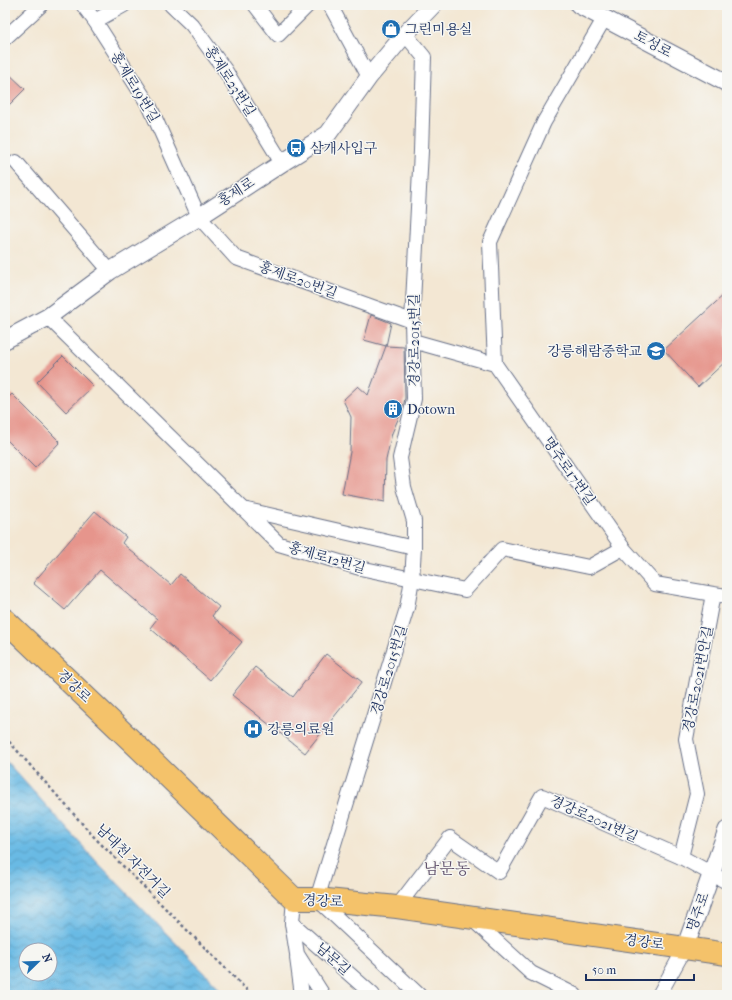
<svg xmlns="http://www.w3.org/2000/svg" width="732" height="1000" viewBox="0 0 732 1000" font-family="'IM FELL French Canon','Noto Serif KR',serif">
	<defs>
		<pattern id="water-waves" width="16" height="10" patternUnits="userSpaceOnUse"><rect width="16" height="10" fill="#69bae4"/><path d="M0 5q4-4 8 0t8 0" fill="none" stroke="#5698bc"/></pattern>
	</defs>
	<rect width="100%" height="100%" fill="#f6f6f2"/>
	<filter id="ink" filterUnits="userSpaceOnUse"><feTurbulence type="fractalNoise" baseFrequency=".025" numOctaves="2"/><feDisplacementMap in="SourceGraphic" scale="8" xChannelSelector="R" yChannelSelector="G"/><feConvolveMatrix kernelMatrix="1 2 1 2 8 2 1 2 1" color-interpolation-filters="sRGB"/></filter>
	<filter id="wash" filterUnits="userSpaceOnUse"><feTurbulence type="fractalNoise" baseFrequency=".012" numOctaves="4" result="noise"/><feDisplacementMap in="SourceGraphic" scale="16" xChannelSelector="R" yChannelSelector="G"/><feGaussianBlur stdDeviation="0.9" result="paint"/><feColorMatrix in="noise" values="0 0 0 0 0 0 0 0 0 0 0 0 0 0 0 0 0 1.4 0 .05"/><feComposite in="paint" operator="in"/></filter>
	<g filter="url(#wash)">
		<rect width="100%" height="100%" fill="#f3e7d3"/>
		<path fill="url(#water-waves)" stroke="#4274a1" fill-rule="evenodd" d="M5,760L96,861L226,995H5ZM26,950H50V974H26Z"/>
		<g id="blocks">
			<g fill="#e6958c">
				<polygon points="5,70 25,89 5,109"/>
				<polygon points="727,292 727,360 698,387 664,350"/>
				<polygon points="371,315 391,323 386,346 364,340"/>
				<polygon points="386,346 404,347 405,398 403,408 392,433 386,460 385,502 342,494 350,452 351,417 343,400 358,386 368,395"/>
				<polygon points="63,356 93,386 66,412 37,382"/>
				<polygon points="12,394 60,442 35,468 5,438 5,401"/>
				<polygon points="95,511 126,537 122,543 171,585 180,574 219,607 212,616 242,642 210,680 150,628 157,619 100,570 65,610 33,583"/>
				<polygon points="326,654 362,682 305,753 232,695 255,667 293,697"/>
			</g>
		</g>
	</g>
	<g filter="url(#ink)">
		<use href="#blocks" fill-opacity="0" stroke="#676f87" stroke-width="1"/>
		<g fill="none" stroke-linecap="round" stroke-linejoin="round">
			<g stroke="#676f87" stroke-width="16">
				<g id="minor">
					<polyline points="83,5 95,21 150,107 199,217 236,258 412,321"/>
					<polyline points="171,5 192,25 225,70 282,163"/>
					<polyline points="255,5 278,35 308,5"/>
					<polyline points="330,5 369,77"/>
					<polyline points="95,21 124,5"/>
					<polyline points="405,34 424,57 421,151 412,321 414,399 400,458 404,487 414,521 414,548 412,579 407,608 317,899 419,995"/>
					<polyline points="5,38 41,5"/>
					<polyline points="16,162 110,271"/>
					<polyline points="48,317 279,544 360,568 465,590 502,549 589,567 623,548"/>
					<polyline points="413,341 495,364 623,548 655,584 713,594 727,596"/>
					<polyline points="495,364 490,242 544,122 604,19"/>
					<polyline points="243,509 414,548"/>
					<polyline points="681,857 697,794 686,739 713,594"/>
					<polyline points="294,899 292,923 297,954 323,995"/>
					<polyline points="397,907 450,838 499,872 542,796 681,857 727,882"/>
					<polyline points="471,918 531,973 575,995"/>
					<polyline points="292,923 373,995"/>
					<polyline points="297,958 302,995"/>
					<polyline points="659,995 685,948"/>
				</g>
			</g>
			<g stroke="#676f87" stroke-width="19">
				<g id="tertiary">
					<polyline points="579,5 727,83"/>
					<polyline points="5,340 48,317 110,271 199,217 282,163 328,134 369,77 405,34 433,5"/>
					<polyline points="685,948 727,830"/>
				</g>
			</g>
			<g stroke="#676f87" stroke-width="24">
				<polyline id="primary" points="5,620 139,748 294,899 317,899 397,907 727,954"/>
			</g>
			<polyline stroke="#676f87" stroke-width="2.5" stroke-dasharray="3 3" stroke-linecap="butt" points="5,737 95,838 252,995"/>
			<use href="#minor" stroke="#fff" stroke-width="14"/>
			<use href="#tertiary" stroke="#fff" stroke-width="17"/>
			<use href="#primary" stroke="#f4c26a" stroke-width="22"/>
		</g>
	</g>
	<defs>
		<g id="shop-disc" transform="scale(1)"><circle r="9.5" fill="#1f6fb2" stroke="#f6f6f2"/><path d="M-5-2.5h2.3a2.7 3.5 0 0 1 5.4 0H5L5.5 6h-11ZM-1.5-2.5h3a1.5 2.3 0 0 0-3 0Z" fill="#fff"/></g>
		<g id="bus-disc" transform="scale(1)"><circle r="9.5" fill="#1f6fb2" stroke="#f6f6f2"/><path d="M-5-6H5V4H4V6H2V4H-2V6H-4V4H-5ZM-3.5-4V0h7V-4ZM-3.5 1.2v1.5H-2V1.2ZM2 1.2v1.5H3.5V1.2Z" fill="#fff"/></g>
		<g id="school-disc" transform="scale(1)"><circle r="9.5" fill="#1f6fb2" stroke="#f6f6f2"/><path d="M0-5L7-2L0 1L-7-2ZM-4 1L0 2.5L4 1V4Q0 6-4 4Z" fill="#fff"/></g>
		<g id="building-disc" transform="scale(1)"><circle r="9.5" fill="#1f6fb2" stroke="#f6f6f2"/><path d="M-4-6H4V6H1V3H-1V6H-4ZM-2.5-4.3h1.7v1.8h-1.7ZM.8-4.3h1.7v1.8H.8ZM-2.5-1h1.7V.8h-1.7ZM.8-1h1.7V.8H.8Z" fill="#fff"/></g>
		<g id="hospital-disc" transform="scale(1)"><circle r="9.5" fill="#1f6fb2" stroke="#f6f6f2"/><path d="M-5-5h3v3.5h4V-5h3V5h-3V1.5h-4V5h-3Z" fill="#fff"/></g>
	</defs>
	<g fill-rule="evenodd">
		<use href="#shop-disc" x="391" y="29"/>
		<use href="#bus-disc" x="296" y="148"/>
		<use href="#school-disc" x="656" y="351"/>
		<use href="#building-disc" x="393" y="409"/>
		<use href="#hospital-disc" x="253" y="729"/>
	</g>
	<g text-anchor="middle" dominant-baseline="central" stroke-width="3" stroke-linejoin="round" paint-order="stroke">
		<g font-size="14" fill="#1b2f5e" stroke="#f6f6f2" text-anchor="start">
			<text x="405" y="29">그린미용실</text>
			<text x="310" y="148">삼개사입구</text>
			<text x="642" y="351" text-anchor="end">강릉해람중학교</text>
			<text x="407" y="409">Dotown</text>
			<text x="267" y="729">강릉의료원</text>
		</g>
		<g font-size="14" fill="#1b2f5e" stroke="#f6f6f2">
			<text transform="translate(653 44) rotate(28)">토성로</text>
			<text transform="translate(230 81) rotate(57)">홍제로23번길</text>
			<text transform="translate(135 87) rotate(59)">홍제로19번길</text>
			<text transform="translate(236 192) rotate(-33)">홍제로</text>
			<text transform="translate(298 280) rotate(20)">홍제로20번길</text>
			<text transform="translate(414 340) rotate(-90)">경강로2015번길</text>
			<text transform="translate(569 471) rotate(55)">명주로17번길</text>
			<text transform="translate(327 558) rotate(16)">홍제로12번길</text>
			<text transform="translate(389 670) rotate(-73)">경강로2015번길</text>
			<text transform="translate(698 679) rotate(-79)">경강로2021번안길</text>
			<text transform="translate(74 686) rotate(44)">경강로</text>
			<text transform="translate(594 819) rotate(24)">경강로2021번길</text>
			<text transform="translate(133 861) rotate(45)">남대천 자전거길</text>
			<text transform="translate(323 901) rotate(3)">경강로</text>
			<text transform="translate(698 912) rotate(-70)">명주로</text>
			<text transform="translate(644 942) rotate(8)">경강로</text>
			<text transform="translate(333 959) rotate(42)">남문길</text>
		</g>
		<g font-size="16" fill="#62536e" stroke="#f6f6f2">
			<text x="447" y="868">남문동</text>
		</g>
	</g>
	<rect width="732" height="1000" fill="none" stroke="#f6f6f2" stroke-width="20"/>
	<g transform="translate(38 962) rotate(67)"><circle r="19" fill="#f6f6f2" stroke="#9ea6b7"/>
	<path d="M0-3L7 15L0 10L-7 15Z" fill="#1f6fb2"/>
	<text y="-6" font-size="11" font-weight="bold" text-anchor="middle" fill="#1b2f5e">N</text>
	</g>
	<path d="M586 974v6h108v-6" fill="none" stroke="#1b2f5e" stroke-width="2"/>
	<text x="592" y="974" font-size="12" fill="#1b2f5e" stroke="#f6f6f2" stroke-width="3" paint-order="stroke">50 m</text>
</svg>
